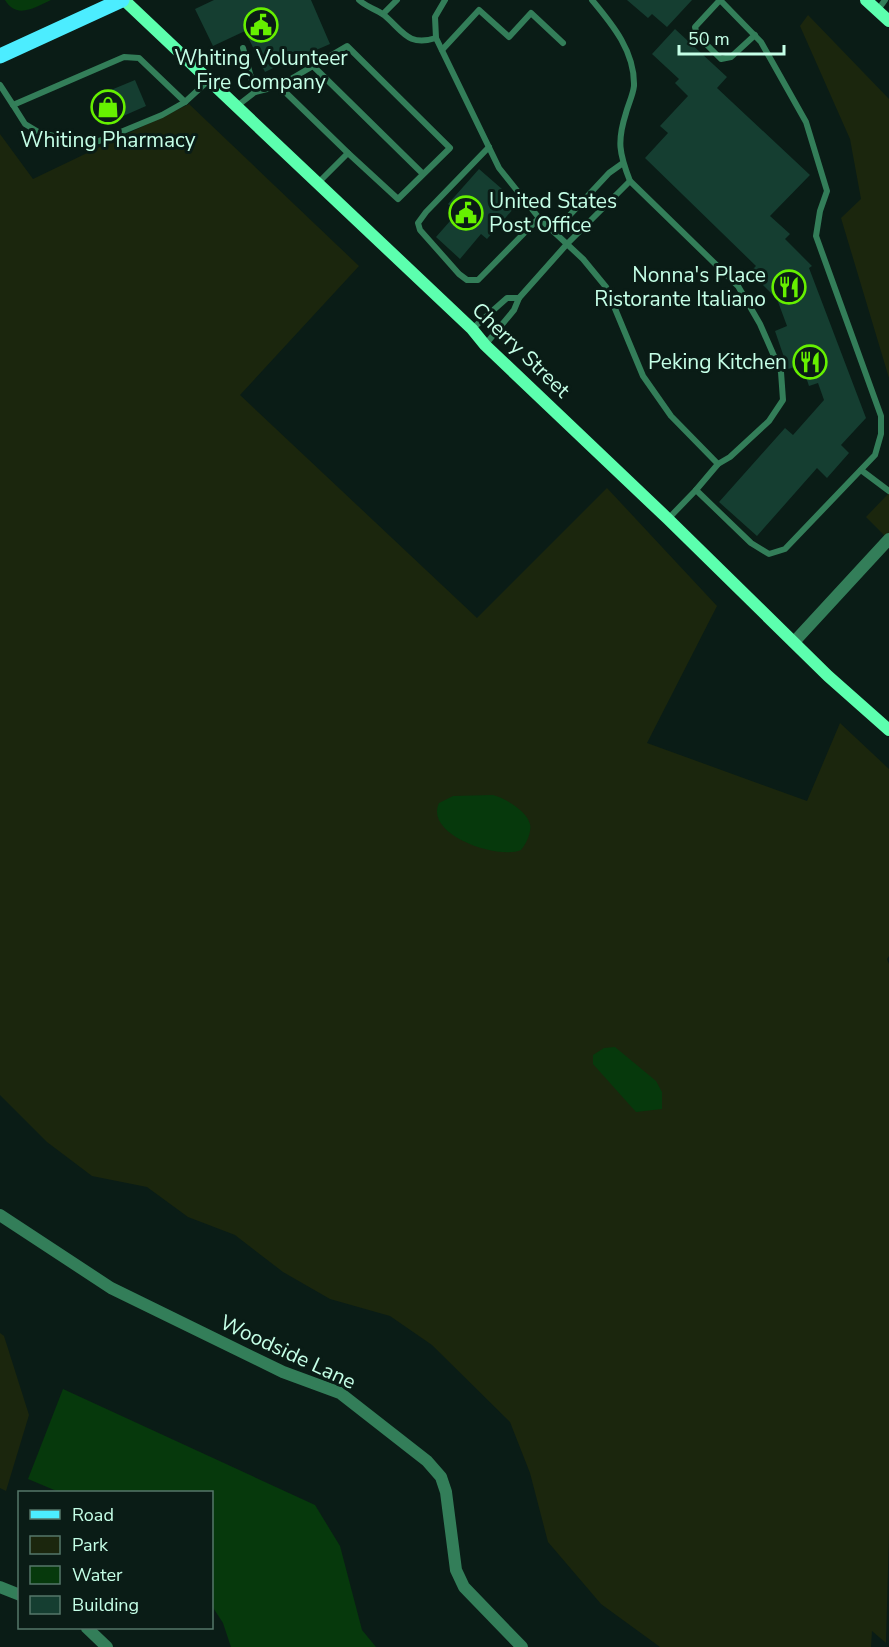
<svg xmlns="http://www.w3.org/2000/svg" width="889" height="1647" viewBox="0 0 889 1647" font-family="'Nunito Sans',sans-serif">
	<rect width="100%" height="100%" fill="#0a1c16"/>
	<g fill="#1b260d">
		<polygon points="808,15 889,99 889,378 841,218 861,199 850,139 800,26"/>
		<polygon points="189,104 359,266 240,395 477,618 607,488 717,606 647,743 807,801 840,723 889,769 889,956 887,959 889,964 889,1533 886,1643 872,1631 871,1647 660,1647 601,1604 548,1542 530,1473 510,1422 432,1345 390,1316 330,1299 283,1272 235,1235 188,1217 147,1187 92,1176 47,1142 0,1095 0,134 33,179"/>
		<polygon points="889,493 889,540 866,517"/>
		<polygon points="0,1333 4,1336 29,1415 6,1491 0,1488"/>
	</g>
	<g fill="#06390c">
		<path d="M5,0H51C35,7 17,20 5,0Z"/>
		<path d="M493,795C505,798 527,811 530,824C532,832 526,844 521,850C498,860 424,835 439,803L453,796Z"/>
		<polygon points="615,1047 656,1081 662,1092 662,1109 636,1112 593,1064 593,1055 604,1048"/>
		<polygon points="63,1389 315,1505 340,1546 362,1630 376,1647 231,1647 223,1623 212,1606 212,1492 59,1492 28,1479"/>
	</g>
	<g fill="#153e31">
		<polygon points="214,0 311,0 330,44 300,57 300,55 265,72 245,31 213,46 195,9"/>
		<polygon points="627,0 692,0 667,27 652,14 648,18"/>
		<polygon points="675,29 727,77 717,88 810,175 770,216 790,234 785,239 812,266 809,268 866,418 841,445 849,453 827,478 817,468 757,536 719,502 785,428 793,435 824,400 818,383 809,386 802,365 788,369 775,331 787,326 777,299 750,272 756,266 645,158 668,133 660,126 688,96 675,83 679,79 652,54"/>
		<polygon points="135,80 146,106 105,124 94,97"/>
		<polygon points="479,169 502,189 498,194 514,208 487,239 481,234 460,259 436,237 458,212 448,204"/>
	</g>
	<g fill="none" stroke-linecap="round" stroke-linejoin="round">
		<g stroke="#337e59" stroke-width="6">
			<path d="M359,0C366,7 376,9 384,15C403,31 408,47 436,38"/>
			<path d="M445,0L435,17L436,38L499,168L539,218L583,259L606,287L643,376L671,416L718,464L730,457L769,421L783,400L781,372L760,324L738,286L630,181C619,153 617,141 626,113C628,105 633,95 634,86C635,52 613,25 592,0"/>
			<polyline points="720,0 695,27 697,35 721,59 731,57 755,35"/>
			<polyline points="877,11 885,0"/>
			<polyline points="383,14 397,0"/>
			<polyline points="243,48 255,92"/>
			<polyline points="442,50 479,10 509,37 531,13 563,43"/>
			<polyline points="312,65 423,174"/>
			<polyline points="0,85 13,105 124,57 139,58 185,102"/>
			<polyline points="13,105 25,124 40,133 72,140 99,141 162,115 185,102 209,80"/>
			<polyline points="237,106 255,92 279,86 347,46 450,148 398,199 348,153 279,86"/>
			<polyline points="489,147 426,212 418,223 420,230 459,274 467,280 478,280 539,218"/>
			<polyline points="318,183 348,153"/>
			<polyline points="554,232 609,173 623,163"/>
			<polyline points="519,298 567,244 630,181"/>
			<polyline points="472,329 507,298 519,298 514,310 485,345"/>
			<polyline points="861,470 889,491"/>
			<polyline points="696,490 718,464"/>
			<polyline points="668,519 696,490 751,543 769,554 785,549 875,455 881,434 881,416 816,236 820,211 827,191 806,122 761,42 720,0"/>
		</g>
		<g stroke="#337e59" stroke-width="12">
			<polyline points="794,642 889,539"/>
			<polyline points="0,1215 111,1288 283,1372 340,1393 427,1461 441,1477 446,1492 456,1570 464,1587 522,1647"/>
			<polyline points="0,1587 20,1595"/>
			<polyline points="87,1628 107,1647"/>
		</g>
		<g stroke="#5cffae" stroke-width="12">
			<polyline points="124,0 472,329 485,345 668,519 828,676 889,730"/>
			<polyline points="866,0 889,21"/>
		</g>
		<polyline stroke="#4cedff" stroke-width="15" points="0,56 122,0"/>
	</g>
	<defs>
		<g id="civic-ring" transform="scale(1.725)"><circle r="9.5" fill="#0a1c16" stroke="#66f000" stroke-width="1.5"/><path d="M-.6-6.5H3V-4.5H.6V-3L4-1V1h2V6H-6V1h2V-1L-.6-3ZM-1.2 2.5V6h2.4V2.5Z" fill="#66f000"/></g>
		<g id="shop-ring" transform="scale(1.725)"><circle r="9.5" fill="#0a1c16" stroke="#66f000" stroke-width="1.5"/><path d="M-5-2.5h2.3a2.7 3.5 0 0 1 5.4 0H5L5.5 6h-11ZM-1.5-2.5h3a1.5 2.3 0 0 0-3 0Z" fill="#66f000"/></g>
		<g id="restaurant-ring" transform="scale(1.725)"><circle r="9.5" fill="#0a1c16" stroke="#66f000" stroke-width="1.5"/><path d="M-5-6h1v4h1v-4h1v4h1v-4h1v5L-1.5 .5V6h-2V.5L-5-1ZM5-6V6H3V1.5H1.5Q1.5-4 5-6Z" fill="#66f000"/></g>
	</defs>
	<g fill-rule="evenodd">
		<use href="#civic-ring" x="261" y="25"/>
		<use href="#shop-ring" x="108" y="107"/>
		<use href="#civic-ring" x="466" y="213"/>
		<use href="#restaurant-ring" x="789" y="287"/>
		<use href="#restaurant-ring" x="810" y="362"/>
	</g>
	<g text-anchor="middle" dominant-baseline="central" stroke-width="6" stroke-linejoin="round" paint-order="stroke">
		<g font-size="21" fill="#c5ffe7" stroke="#0a1c16">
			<text x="261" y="58">Whiting Volunteer<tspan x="261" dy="24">Fire Company</tspan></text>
			<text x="108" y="140">Whiting Pharmacy</text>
			<text x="489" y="201" text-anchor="start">United States<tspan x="489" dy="24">Post Office</tspan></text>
			<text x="766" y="275" text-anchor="end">Nonna's Place<tspan x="766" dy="24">Ristorante Italiano</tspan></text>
			<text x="787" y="362" text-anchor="end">Peking Kitchen</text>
		</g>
		<g font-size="21" fill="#c5ffe7" stroke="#0a1c16">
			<text transform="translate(521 350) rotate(44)">Cherry Street</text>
			<text transform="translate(288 1352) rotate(25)">Woodside Lane</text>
		</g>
	</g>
	<rect x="18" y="1491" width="195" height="138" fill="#0a1c16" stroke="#55776a" stroke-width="1.5"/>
	<rect x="30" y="1510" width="30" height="9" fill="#4cedff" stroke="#55776a" stroke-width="1.5"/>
	<text x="72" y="1521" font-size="18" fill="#c5ffe7">Road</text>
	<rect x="30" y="1536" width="30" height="18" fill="#1b260d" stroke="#55776a" stroke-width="1.5"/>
	<text x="72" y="1551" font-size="18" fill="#c5ffe7">Park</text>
	<rect x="30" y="1566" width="30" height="18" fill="#06390c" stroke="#55776a" stroke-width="1.5"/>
	<text x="72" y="1581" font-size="18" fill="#c5ffe7">Water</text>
	<rect x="30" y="1596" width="30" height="18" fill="#153e31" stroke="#55776a" stroke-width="1.5"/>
	<text x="72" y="1611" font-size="18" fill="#c5ffe7">Building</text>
	<path d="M679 45v9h105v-9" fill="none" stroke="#c5ffe7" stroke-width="3"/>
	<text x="688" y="45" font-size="18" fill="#c5ffe7" stroke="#0a1c16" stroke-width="4.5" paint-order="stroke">50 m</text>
</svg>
